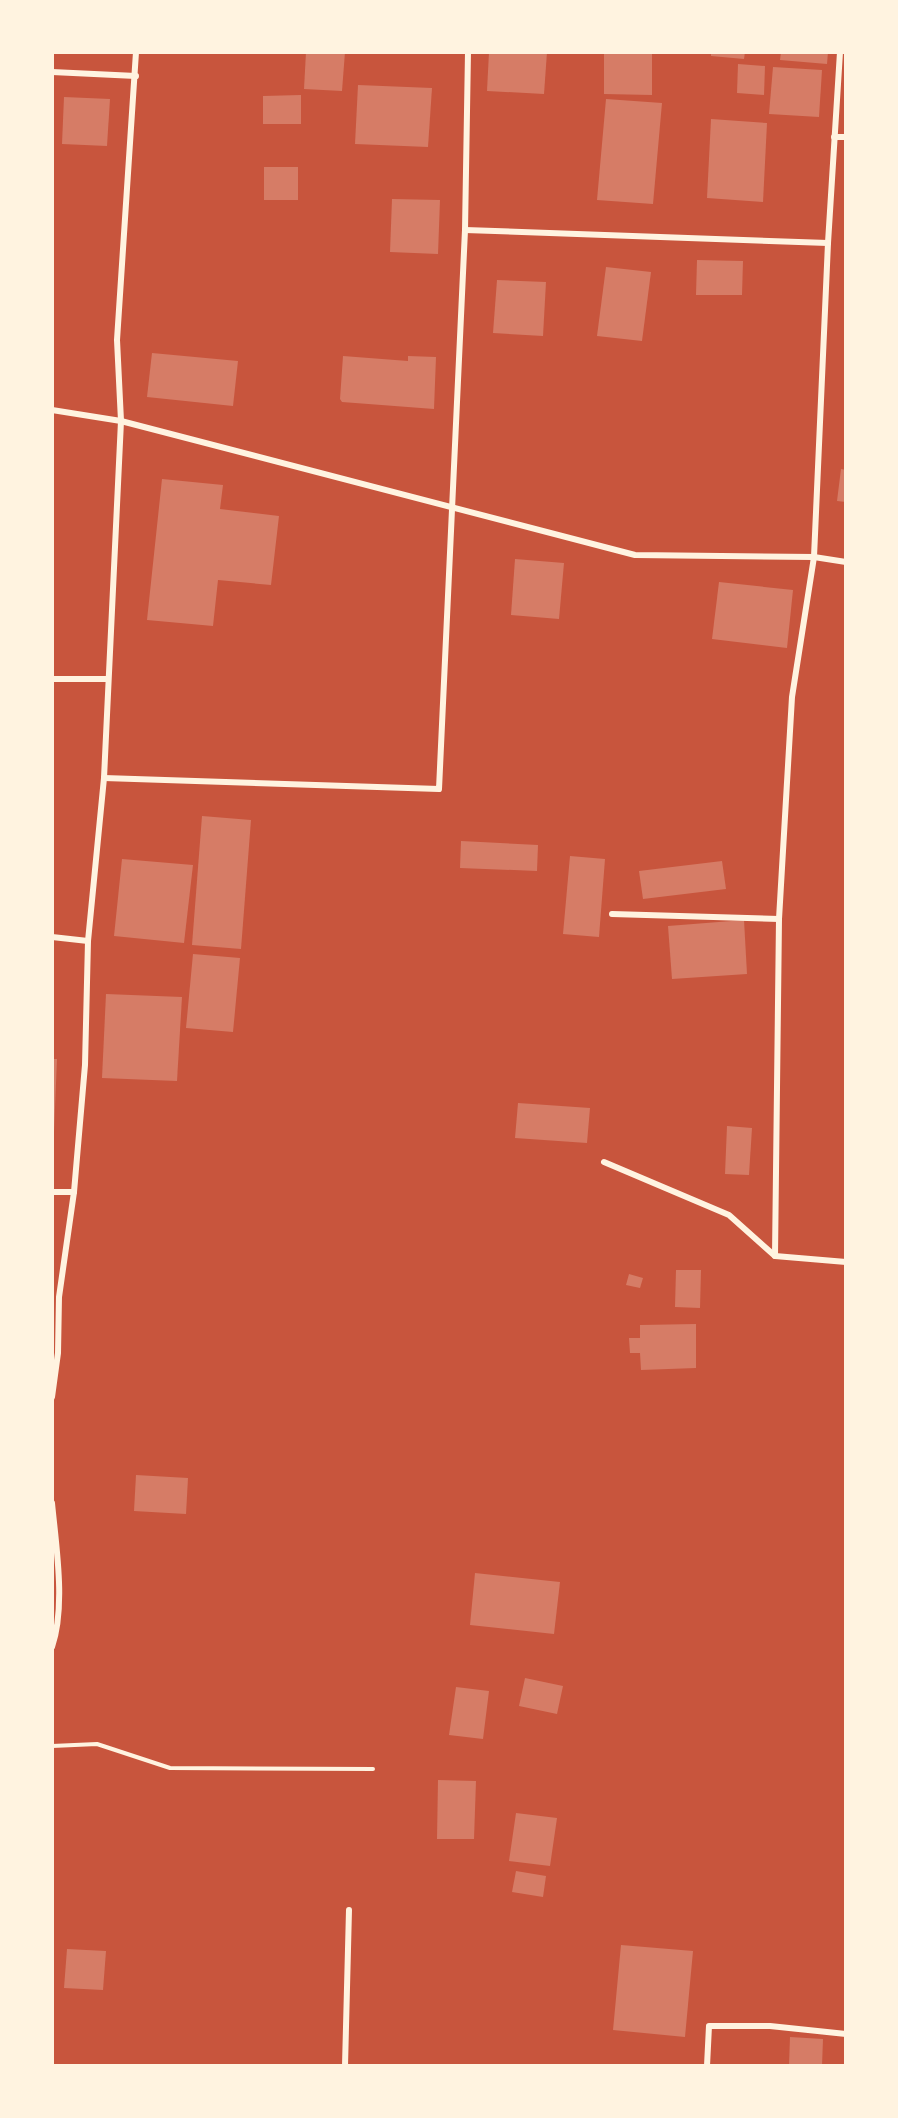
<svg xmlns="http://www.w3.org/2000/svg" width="898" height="2118" viewBox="0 0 898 2118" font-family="Inter,sans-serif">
	<rect width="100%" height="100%" fill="#c8553d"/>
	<g fill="#d67c66">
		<polygon points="306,52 345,52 342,91 304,89"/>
		<polygon points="489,52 547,52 544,94 487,91"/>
		<polygon points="604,52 652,52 652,95 604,94"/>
		<polygon points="711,52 745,52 744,59 711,56"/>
		<polygon points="781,52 828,52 827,64 780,60"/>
		<polygon points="738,64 765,66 764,95 737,93"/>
		<polygon points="773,67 822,70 819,117 769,114"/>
		<polygon points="358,85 432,88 428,147 355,144"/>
		<polygon points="301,95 301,124 263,124 263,96"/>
		<polygon points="64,97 110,99 107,146 62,144"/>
		<polygon points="606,99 662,103 653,204 597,200"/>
		<polygon points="711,119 767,123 763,202 707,198"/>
		<rect x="264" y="167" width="34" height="33"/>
		<polygon points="392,199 440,200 438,254 390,252"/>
		<polygon points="697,260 743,261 742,295 696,295"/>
		<polygon points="606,267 651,272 642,341 597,336"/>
		<polygon points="497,280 546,282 543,336 493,333"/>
		<polygon points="152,353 238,361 233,406 147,397"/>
		<polygon points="343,356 408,361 408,356 436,357 434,409 342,402 340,399"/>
		<polygon points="841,469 846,470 846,502 837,501"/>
		<polygon points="162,479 223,485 220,509 279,516 271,585 218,580 213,626 147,620"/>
		<polygon points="515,559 564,563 559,619 511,615"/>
		<polygon points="719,582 793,590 787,648 712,639"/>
		<polygon points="202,816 251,820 241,949 192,945"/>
		<polygon points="461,841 538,845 537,871 460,868"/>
		<polygon points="570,856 605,859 599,937 563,934"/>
		<polygon points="122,859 193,865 184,943 114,936"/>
		<polygon points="722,861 726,889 643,899 639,871"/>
		<polygon points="744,920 747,974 672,979 668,926"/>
		<polygon points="193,954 240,958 233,1032 186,1028"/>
		<polygon points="106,994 182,997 177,1081 102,1078"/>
		<polygon points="52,1059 57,1059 54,1132 52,1132"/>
		<polygon points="518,1103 590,1108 587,1143 515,1138"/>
		<polygon points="727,1126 752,1128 749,1175 725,1174"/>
		<polygon points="676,1270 701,1270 700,1308 675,1307"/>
		<polygon points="629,1274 643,1278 640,1288 626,1285"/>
		<polygon points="696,1324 696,1368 641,1370 640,1353 630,1353 629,1338 640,1338 640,1325"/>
		<polygon points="136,1475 188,1478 186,1514 134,1511"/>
		<polygon points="475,1573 560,1582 554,1634 470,1625"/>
		<polygon points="525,1678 563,1686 557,1714 519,1706"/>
		<polygon points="456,1687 489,1691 483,1739 449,1735"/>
		<polygon points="438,1780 476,1781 474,1839 437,1839"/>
		<polygon points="516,1813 557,1818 550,1866 509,1861"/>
		<polygon points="516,1871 546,1876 543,1897 512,1892"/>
		<polygon points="621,1945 693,1951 685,2037 613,2030"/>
		<polygon points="67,1949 106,1951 103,1990 64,1988"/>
		<polygon points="790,2037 823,2039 822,2066 789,2066"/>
	</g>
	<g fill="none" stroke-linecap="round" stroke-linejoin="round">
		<polyline stroke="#fff3e0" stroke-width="4" points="52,1746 97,1744 170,1768 373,1769"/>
		<g stroke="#fff3e0" stroke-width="6">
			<polyline points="52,72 136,76"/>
			<polyline points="834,137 846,137"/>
			<polyline points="465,230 828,243"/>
			<polyline points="52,410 121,421 635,555 814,557 846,562"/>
			<polyline points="52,679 108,679"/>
			<polyline points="104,778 439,789 465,230 468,52"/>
			<polyline points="612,914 779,919"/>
			<polyline points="52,937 88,941"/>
			<polyline points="604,1162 729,1215 775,1256 846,1262"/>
			<polyline points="52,1192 74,1192"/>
			<polyline points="775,1256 779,919 792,697 814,557 828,243 840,52"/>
			<polyline points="52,1397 58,1353 59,1297 74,1192 85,1065 88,941 104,778 121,421 117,340 136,52"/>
			<path d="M52,1503C56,1546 66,1606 52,1647"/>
			<polyline points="345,2066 349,1910"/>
			<polyline points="707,2066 709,2026 770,2026 846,2034"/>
		</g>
	</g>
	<rect width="898" height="2118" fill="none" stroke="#fff3e0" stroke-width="108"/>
</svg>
